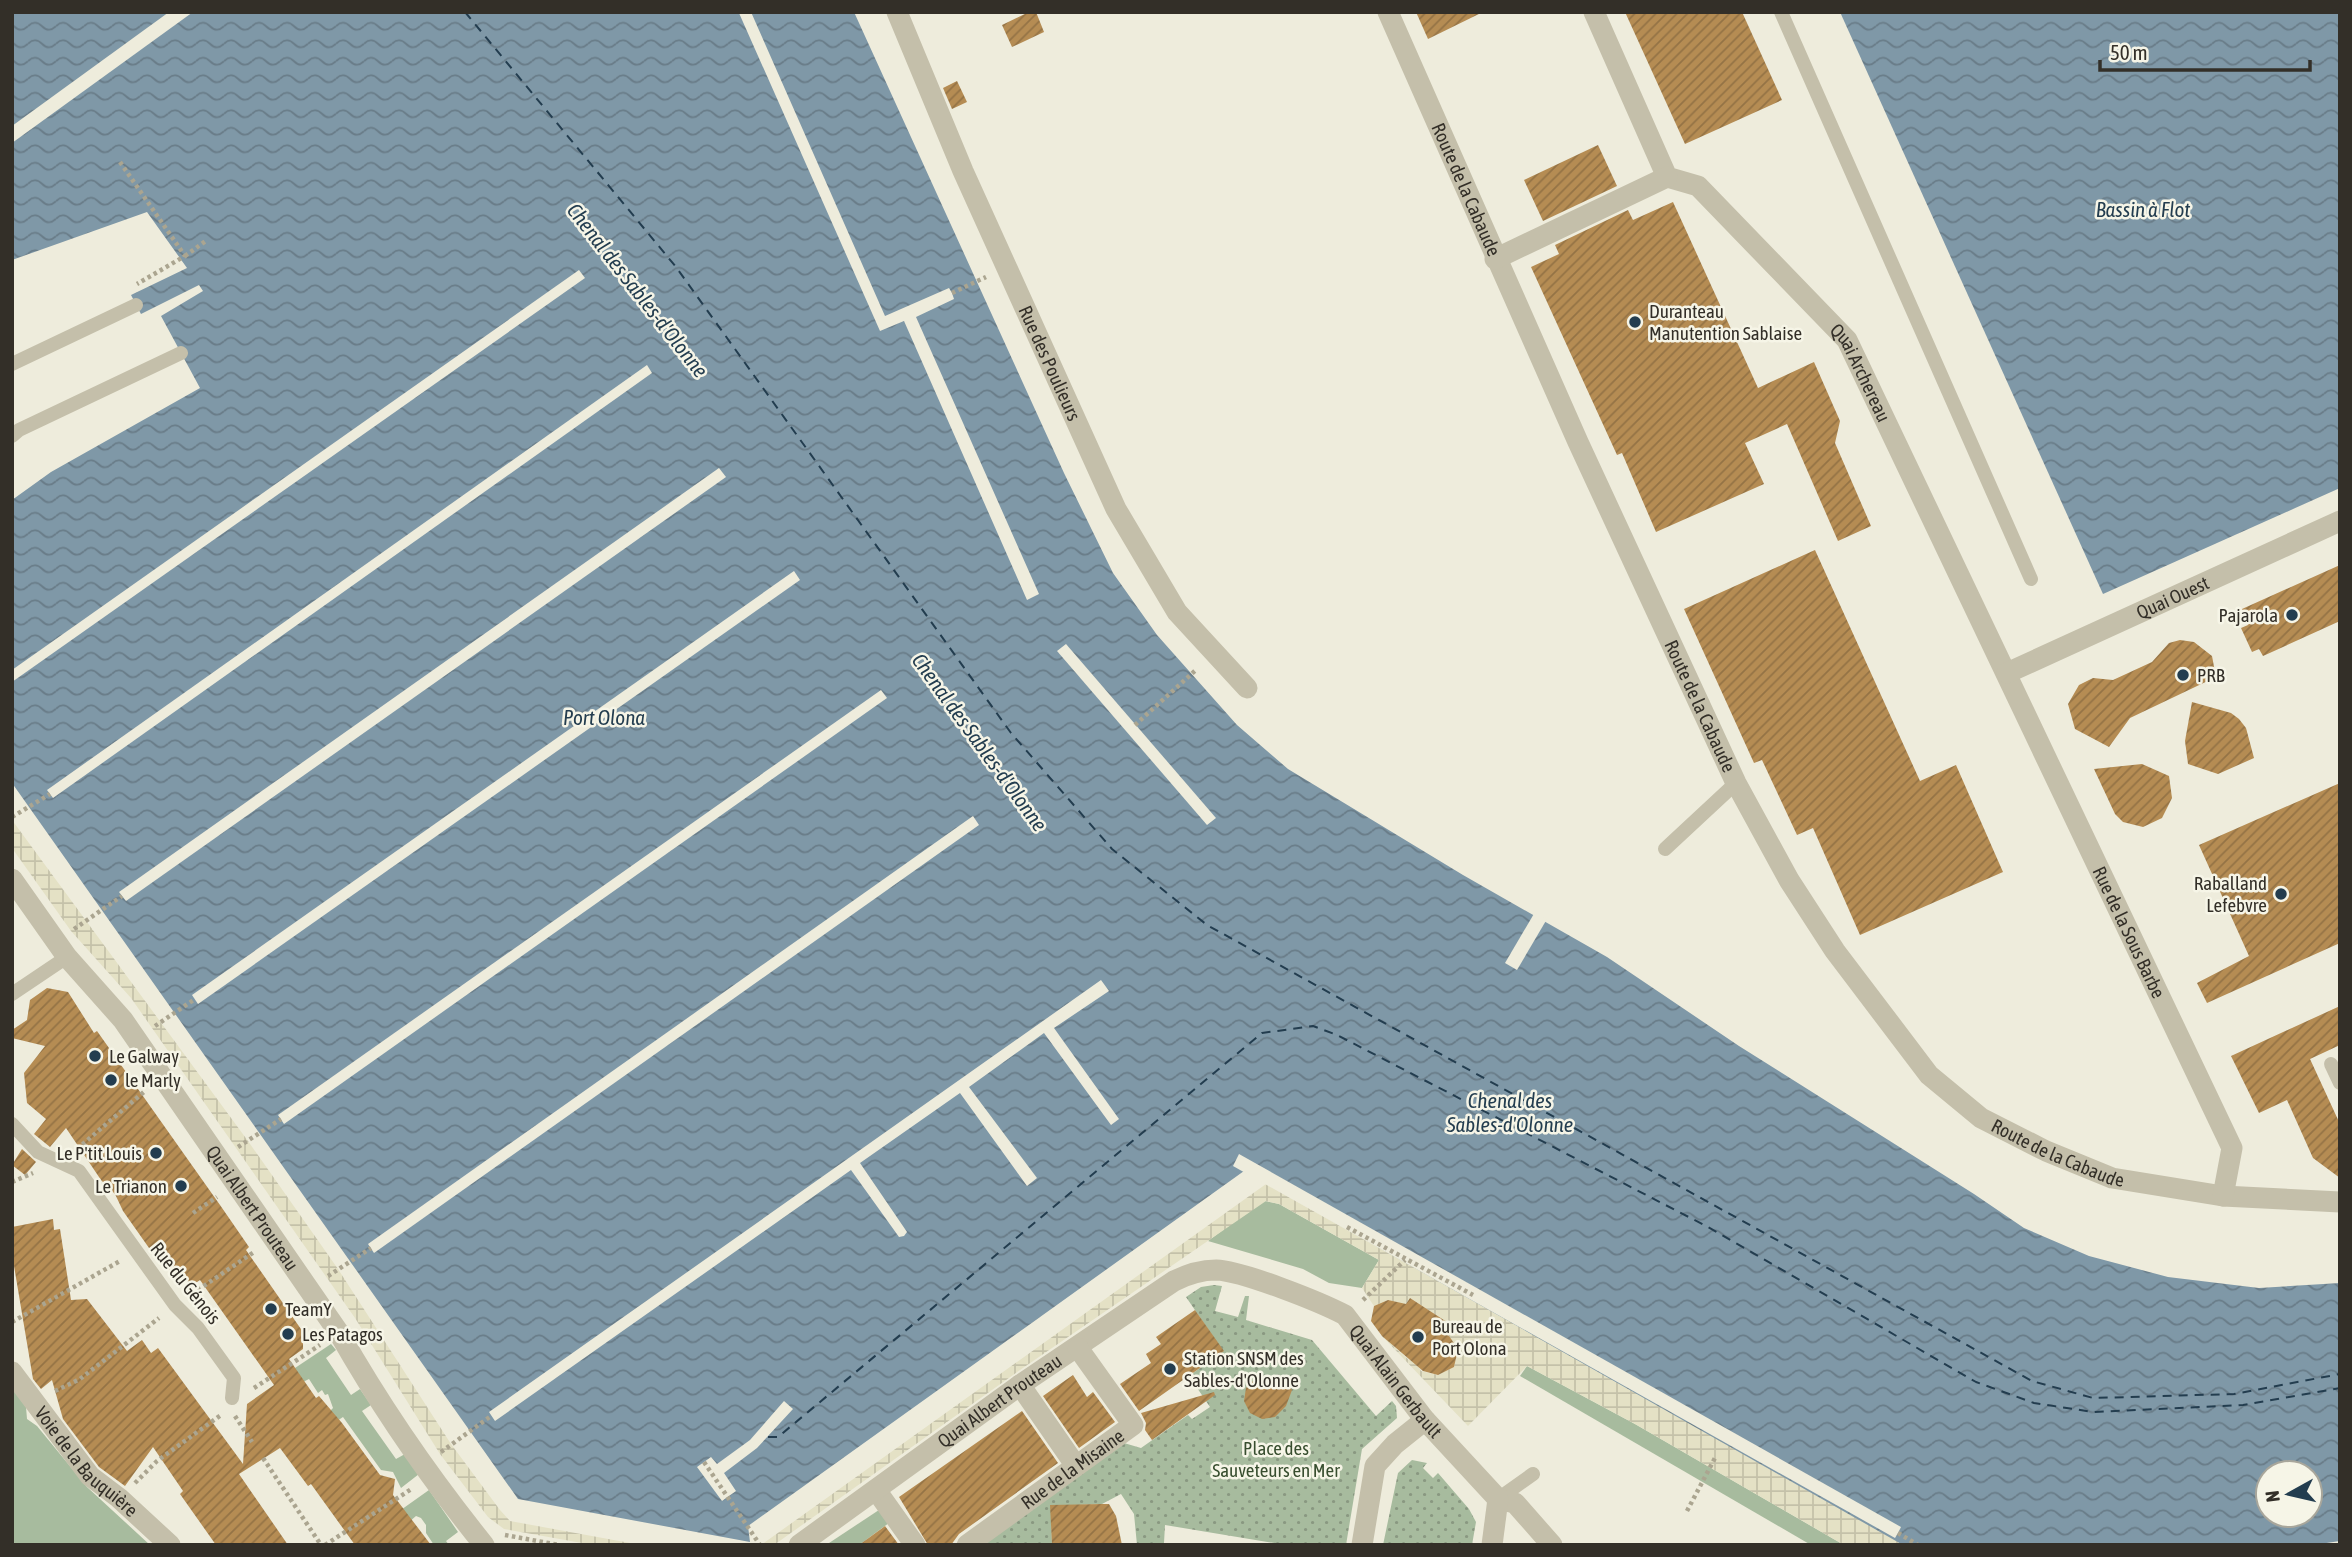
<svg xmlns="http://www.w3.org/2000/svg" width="2352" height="1557" viewBox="0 0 2352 1557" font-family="'Asap Condensed',sans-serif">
	<defs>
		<pattern id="park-dots" width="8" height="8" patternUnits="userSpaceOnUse" patternTransform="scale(1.75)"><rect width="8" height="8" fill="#a7bb9e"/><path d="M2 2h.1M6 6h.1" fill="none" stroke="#899881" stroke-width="1.8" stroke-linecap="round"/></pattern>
		<pattern id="plaza-grid" width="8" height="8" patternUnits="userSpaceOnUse" patternTransform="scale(1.75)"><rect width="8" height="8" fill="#e4e1c5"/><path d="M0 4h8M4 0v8" fill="none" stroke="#c4c1a9"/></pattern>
		<pattern id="water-waves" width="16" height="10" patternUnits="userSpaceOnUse" patternTransform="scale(1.75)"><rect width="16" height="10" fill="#7f98a7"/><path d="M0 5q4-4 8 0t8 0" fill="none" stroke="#697c88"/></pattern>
		<pattern id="building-hatch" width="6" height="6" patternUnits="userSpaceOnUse" patternTransform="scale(1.75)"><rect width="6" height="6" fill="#b58c53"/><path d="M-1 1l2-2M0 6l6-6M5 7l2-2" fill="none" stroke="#947345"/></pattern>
	</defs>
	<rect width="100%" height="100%" fill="#eeecdc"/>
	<g fill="#a7bb9e">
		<polygon points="1265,1201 1279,1204 1379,1260 1362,1288 1329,1283 1303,1269 1208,1241 1255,1206"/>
		<polygon points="331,1344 336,1350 326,1358 351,1395 360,1389 371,1405 362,1411 396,1459 405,1454 419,1474 401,1488 393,1472 381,1470 343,1417 337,1421 330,1411 333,1408 328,1394 325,1395 322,1390 318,1393 309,1379 301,1383 292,1370"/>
		<polygon points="1527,1366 1635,1424 1844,1545 1811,1545 1520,1376"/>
		<polygon points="12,1388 26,1407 27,1419 37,1426 87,1487 150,1545 12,1545"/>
		<polygon points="429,1490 458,1532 446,1541 449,1545 434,1545 426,1533 426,1525 421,1518 416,1516 409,1522 398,1512"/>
		<polygon points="882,1508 893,1520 859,1545 826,1545"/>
	</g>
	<g fill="url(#park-dots)">
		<polygon points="1214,1285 1222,1286 1215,1311 1238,1317 1245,1296 1249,1296 1246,1320 1312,1340 1376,1416 1392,1401 1396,1406 1397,1418 1362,1449 1346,1545 1286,1545 1165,1525 1164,1543 1137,1545 1134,1514 1121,1494 1102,1504 1051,1506 1052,1545 975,1545 1124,1443 1141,1448 1188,1415 1192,1419 1210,1407 1189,1376 1223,1351 1186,1297 1201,1287"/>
		<polygon points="1412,1460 1427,1463 1423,1468 1433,1478 1438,1473 1469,1509 1476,1522 1472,1545 1383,1545 1398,1473"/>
	</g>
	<g fill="url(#plaza-grid)">
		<polygon points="12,820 248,1141 338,1269 451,1444 500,1510 510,1521 641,1545 593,1545 504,1529 488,1517 440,1454 355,1318 131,998 71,931 12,848"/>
		<polygon points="1266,1184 1895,1538 1903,1545 1844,1545 1635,1424 1527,1366 1468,1426 1381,1335 1394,1338 1392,1345 1409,1360 1413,1357 1421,1371 1438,1375 1454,1367 1457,1349 1447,1333 1452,1326 1410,1298 1405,1306 1388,1300 1374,1306 1362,1288 1379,1260 1279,1204 1266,1201 1020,1370 774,1545 761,1545"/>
	</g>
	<g fill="url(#water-waves)" fill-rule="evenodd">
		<path d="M12,12H854L1064,473L1113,573L1157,635L1237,725L1288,769L1463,875L1607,957L1739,1046L1974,1194L2024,1228L2089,1256L2168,1277L2259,1288L2340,1283V1541L2313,1545H1903L1244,1171L748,1526L750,1542L518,1499L12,783V500L51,472L200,388L161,316L203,291L199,285L141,314L131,295L187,268L147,212L12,260ZM2268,1473H2310V1515H2268Z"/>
		<polygon points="1840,12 2340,12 2340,488 2103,594"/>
	</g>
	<g fill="#eeecdc">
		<polygon points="169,12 193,12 12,143 12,126"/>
		<polygon points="751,12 885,316 949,288 952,293 954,299 916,317 1039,594 1027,600 904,321 880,331 739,13"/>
		<polygon points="579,270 585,278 12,682 12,670"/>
		<polygon points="647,365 652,373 53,798 47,790"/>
		<polygon points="719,468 726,477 126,901 119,892"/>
		<polygon points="794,571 800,580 198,1004 192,995"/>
		<polygon points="1066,644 1216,818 1207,825 1057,651"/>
		<polygon points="881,690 887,698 284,1124 278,1115"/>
		<polygon points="973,816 979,825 374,1253 368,1244"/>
		<polygon points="1535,912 1547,919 1517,970 1505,963"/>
		<polygon points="1101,980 1109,991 1054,1028 1119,1119 1111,1125 1044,1033 969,1087 1037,1178 1027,1186 960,1093 860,1163 907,1232 904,1236 899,1237 851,1170 495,1421 489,1412"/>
		<polygon points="1239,1154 1901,1527 1898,1533 1895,1538 1233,1166"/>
		<polygon points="784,1401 793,1409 757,1448 724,1473 736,1491 722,1501 697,1467 711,1457 717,1464 750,1440"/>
	</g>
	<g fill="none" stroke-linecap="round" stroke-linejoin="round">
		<g stroke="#233d4f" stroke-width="2" stroke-dasharray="9 7" stroke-linecap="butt">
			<polyline points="465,12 676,267 1011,733 1112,849 1207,925 2032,1381 2093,1398 2234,1394 2340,1374"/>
			<polyline points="768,1437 778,1437 1262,1033 1313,1026 1337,1035 1708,1227 1976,1382 2034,1403 2093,1412 2243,1405 2340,1388"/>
		</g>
	</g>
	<g fill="url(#building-hatch)">
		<polygon points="1029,12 1036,12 1044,32 1012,47 1002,25"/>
		<polygon points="1416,12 1483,12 1428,39"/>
		<polygon points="1625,12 1742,12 1782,100 1685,144"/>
		<polygon points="957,81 967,102 952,109 943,88"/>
		<polygon points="1598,145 1617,186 1543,221 1524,180"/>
		<polygon points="1673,202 1758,388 1814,362 1840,421 1835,443 1871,526 1838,541 1787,424 1745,443 1764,484 1656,532 1622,453 1617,455 1531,267 1559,254 1555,245 1628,210 1633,220"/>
		<polygon points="1815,550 1920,781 1956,765 2003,872 1860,935 1813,828 1797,835 1762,760 1754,763 1684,609"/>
		<polygon points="2340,565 2340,621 2263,656 2259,649 2252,652 2241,628 2248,625 2242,609"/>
		<polygon points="2180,640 2194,642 2212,656 2216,677 2130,718 2109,747 2075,729 2068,704 2079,685 2093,678 2113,680 2152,662 2169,643"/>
		<polygon points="2192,702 2231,713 2239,719 2246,728 2254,758 2218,774 2188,764 2185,741"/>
		<polygon points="2142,764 2169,776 2172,798 2162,818 2143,827 2123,822 2115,814 2094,769"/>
		<polygon points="2340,783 2340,943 2207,1003 2197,983 2249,956 2199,845"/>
		<polygon points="47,988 68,992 94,1033 97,1031 220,1205 249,1247 246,1250 303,1332 303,1349 289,1359 316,1398 319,1396 342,1423 380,1475 395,1479 393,1495 431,1545 355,1545 311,1484 308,1486 280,1448 239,1474 288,1545 216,1545 180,1494 183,1491 153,1447 125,1486 99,1467 63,1419 52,1380 41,1389 33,1379 12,1254 12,1227 53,1219 54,1230 60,1229 71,1300 87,1299 127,1351 142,1340 151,1353 158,1348 243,1464 247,1404 274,1385 200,1280 191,1286 181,1272 174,1276 164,1263 161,1265 123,1211 115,1194 101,1180 66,1128 50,1147 34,1134 46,1119 27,1103 24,1073 45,1046 12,1038 12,1030 27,1020 30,1000"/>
		<polygon points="2340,1006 2340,1045 2310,1059 2340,1124 2340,1178 2313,1158 2287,1100 2259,1113 2231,1056"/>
		<polygon points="22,1149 36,1162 25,1175 12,1165"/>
		<polygon points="1410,1298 1453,1326 1447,1333 1458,1349 1454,1367 1438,1375 1423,1371 1382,1336 1371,1321 1374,1306 1388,1300 1406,1304"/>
		<polygon points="1195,1310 1224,1351 1139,1411 1120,1384 1151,1363 1146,1354 1161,1344 1156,1337"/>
		<polygon points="1073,1375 1087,1397 1093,1392 1115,1422 1079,1448 1043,1396"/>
		<polygon points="1280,1376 1292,1390 1286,1406 1275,1417 1262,1419 1250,1413 1244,1401 1246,1388 1254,1380"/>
		<polygon points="1214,1392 1215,1395 1152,1440 1145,1430 1146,1423 1141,1413"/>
		<polygon points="1022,1411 1058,1463 959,1534 951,1545 928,1545 899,1497"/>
		<polygon points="1102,1504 1109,1504 1116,1516 1122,1545 1052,1545 1050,1505"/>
		<polygon points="885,1526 899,1545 859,1545 881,1529"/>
	</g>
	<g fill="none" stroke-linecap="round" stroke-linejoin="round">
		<g stroke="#aba590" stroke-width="4.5" stroke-dasharray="3.5 3.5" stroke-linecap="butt">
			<polyline points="120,162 185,256 137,284"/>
			<polyline points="185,256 207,240"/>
			<polyline points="952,293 986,277"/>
			<polyline points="1135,725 1197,669"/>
			<polyline points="12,817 50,794"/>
			<polyline points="74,929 122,896"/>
			<polyline points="155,1026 195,999"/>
			<polyline points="238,1147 281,1119"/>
			<polyline points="77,1149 145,1091"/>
			<polyline points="12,1182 33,1173"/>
			<polyline points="193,1213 217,1197"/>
			<polyline points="1347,1227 1473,1295"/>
			<polyline points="328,1276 371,1248"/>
			<polyline points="192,1294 254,1252"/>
			<polyline points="1363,1300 1405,1260"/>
			<polyline points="12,1322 120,1261"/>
			<polyline points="254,1388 320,1345"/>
			<polyline points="55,1391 80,1379 159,1318"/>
			<polyline points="235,1416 252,1442"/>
			<polyline points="441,1452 491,1416"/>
			<polyline points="263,1458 321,1545"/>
			<polyline points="704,1462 760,1545"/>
			<polyline points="135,1483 157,1461 221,1415"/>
			<polyline points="1687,1511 1716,1456"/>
			<polyline points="1898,1533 1918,1545"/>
			<polyline points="505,1535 559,1545"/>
			<polyline points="325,1545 413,1488"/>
		</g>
		<g stroke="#c4bfaa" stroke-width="14">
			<polyline points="1781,12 2031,579"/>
			<polyline points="12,364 136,305"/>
			<polyline points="12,436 19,430 181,353"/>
			<polyline points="1665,849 1736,783"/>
			<polyline points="12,994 67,957"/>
			<polyline points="2331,1064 2340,1083"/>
			<polyline points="12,1124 38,1152 79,1171 175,1305 198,1328 234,1378 232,1398"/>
			<polyline points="1498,1499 1533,1474"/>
		</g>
		<g stroke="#c4bfaa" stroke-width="21">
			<path id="s1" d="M897,12L963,171L1116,509L1177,612L1247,688"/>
			<path id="s2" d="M1388,12L1578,442L1736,783L1789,880L1835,951L1929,1075L1981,1118L2046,1151L2112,1178L2223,1196L2340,1202"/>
			<path id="s3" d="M1594,12L1667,177L1698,186L1847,340L2232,1148L2223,1196"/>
			<polyline points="1495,259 1667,177"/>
			<path id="s4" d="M2007,673L2340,521"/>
			<path id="s5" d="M12,879L67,957L123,1020L339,1333C381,1407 430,1478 484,1545"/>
			<path id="s6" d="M12,1372L90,1476L119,1498L170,1545"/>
			<polyline points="1020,1385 1076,1466"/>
			<polyline points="876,1490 915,1545"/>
			<path id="s7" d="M799,1545L1020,1385L1174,1281C1188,1274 1201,1270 1216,1270C1243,1271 1320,1302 1345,1315L1425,1420L1498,1499L1515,1503L1552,1545"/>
			<path id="s8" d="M967,1545L1133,1425L1078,1348"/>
			<polyline points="1362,1545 1375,1466 1395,1444 1425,1420"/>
			<polyline points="1492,1545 1498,1499"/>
		</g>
	</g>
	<g fill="#233d4f" stroke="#f6f5e7" stroke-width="2.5">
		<circle cx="1635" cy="322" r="7"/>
		<circle cx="2292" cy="615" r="7"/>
		<circle cx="2183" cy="675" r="7"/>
		<circle cx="2281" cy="894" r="7"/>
		<circle cx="95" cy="1056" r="7"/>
		<circle cx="111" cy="1080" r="7"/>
		<circle cx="156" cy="1153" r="7"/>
		<circle cx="181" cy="1186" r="7"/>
		<circle cx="271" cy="1309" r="7"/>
		<circle cx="288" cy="1334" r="7"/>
		<circle cx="1418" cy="1337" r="7"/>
		<circle cx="1170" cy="1369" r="7"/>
	</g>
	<g text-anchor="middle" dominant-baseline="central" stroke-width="5" stroke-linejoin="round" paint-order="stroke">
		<g font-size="19" fill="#332f28" stroke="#f6f5e7">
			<text stroke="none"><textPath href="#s2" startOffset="194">Route de la Cabaude</textPath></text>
			<text stroke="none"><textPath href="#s1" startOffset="383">Rue des Poulieurs</textPath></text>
			<text stroke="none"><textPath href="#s3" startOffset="462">Quai Archereau</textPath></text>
			<text stroke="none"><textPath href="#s4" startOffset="182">Quai Ouest</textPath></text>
			<text stroke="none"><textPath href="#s2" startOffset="761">Route de la Cabaude</textPath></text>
			<text stroke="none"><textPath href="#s3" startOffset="1083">Rue de la Sous Barbe</textPath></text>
			<text stroke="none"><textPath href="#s2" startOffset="1349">Route de la Cabaude</textPath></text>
			<text stroke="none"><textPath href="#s5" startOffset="408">Quai Albert Prouteau</textPath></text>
			<text transform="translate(186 1283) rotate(51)">Rue du Génois</text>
			<text stroke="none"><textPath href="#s7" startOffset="723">Quai Alain Gerbault</textPath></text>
			<text stroke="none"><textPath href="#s7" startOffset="247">Quai Albert Prouteau</textPath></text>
			<text stroke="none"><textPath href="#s6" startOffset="117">Voie de la Bauquière</textPath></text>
			<text stroke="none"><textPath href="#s8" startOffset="130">Rue de la Misaine</textPath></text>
		</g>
		<g font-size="19" fill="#332f28" stroke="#f6f5e7" text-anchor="start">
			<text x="1649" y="311">Duranteau<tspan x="1649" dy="22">Manutention Sablaise</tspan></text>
			<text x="2278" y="615" text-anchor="end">Pajarola</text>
			<text x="2197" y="675">PRB</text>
			<text x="2267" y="883" text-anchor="end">Raballand<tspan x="2267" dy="22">Lefebvre</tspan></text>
			<text x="109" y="1056">Le Galway</text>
			<text x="125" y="1080">le Marly</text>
			<text x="142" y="1153" text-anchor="end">Le P'tit Louis</text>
			<text x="167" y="1186" text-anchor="end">Le Trianon</text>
			<text x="285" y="1309">TeamY</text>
			<text x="1432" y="1326">Bureau de<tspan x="1432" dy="22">Port Olona</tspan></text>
			<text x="302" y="1334">Les Patagos</text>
			<text x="1184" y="1358">Station SNSM des<tspan x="1184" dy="22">Sables-d'Olonne</tspan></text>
		</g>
		<g font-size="19" fill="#384e2f" stroke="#f6f5e7">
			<text x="1276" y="1448">Place des<tspan x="1276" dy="22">Sauveteurs en Mer</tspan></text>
		</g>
		<g font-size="21" font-style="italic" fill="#233d4f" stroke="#f6f5e7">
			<text x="2143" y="209">Bassin à Flot</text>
			<text transform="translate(638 290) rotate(52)">Chenal des Sables-d'Olonne</text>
			<text x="604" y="717">Port Olona</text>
			<text transform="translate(980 742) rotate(54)">Chenal des Sables-d'Olonne</text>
			<text x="1510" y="1100">Chenal des<tspan x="1510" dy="24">Sables-d'Olonne</tspan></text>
		</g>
	</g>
	<rect width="2352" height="1557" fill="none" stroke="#332f28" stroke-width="28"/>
	<g transform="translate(2289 1494) rotate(262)"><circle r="33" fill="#f6f5e7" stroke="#a8a69b" stroke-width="2"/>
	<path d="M0-5L12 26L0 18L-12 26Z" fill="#233d4f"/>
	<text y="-10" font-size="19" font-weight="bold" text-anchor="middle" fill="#332f28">N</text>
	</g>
	<path d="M2100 60v10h210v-10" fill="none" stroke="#332f28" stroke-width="3.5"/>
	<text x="2110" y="60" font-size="21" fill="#332f28" stroke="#f6f5e7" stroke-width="5" paint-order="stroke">50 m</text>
</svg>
